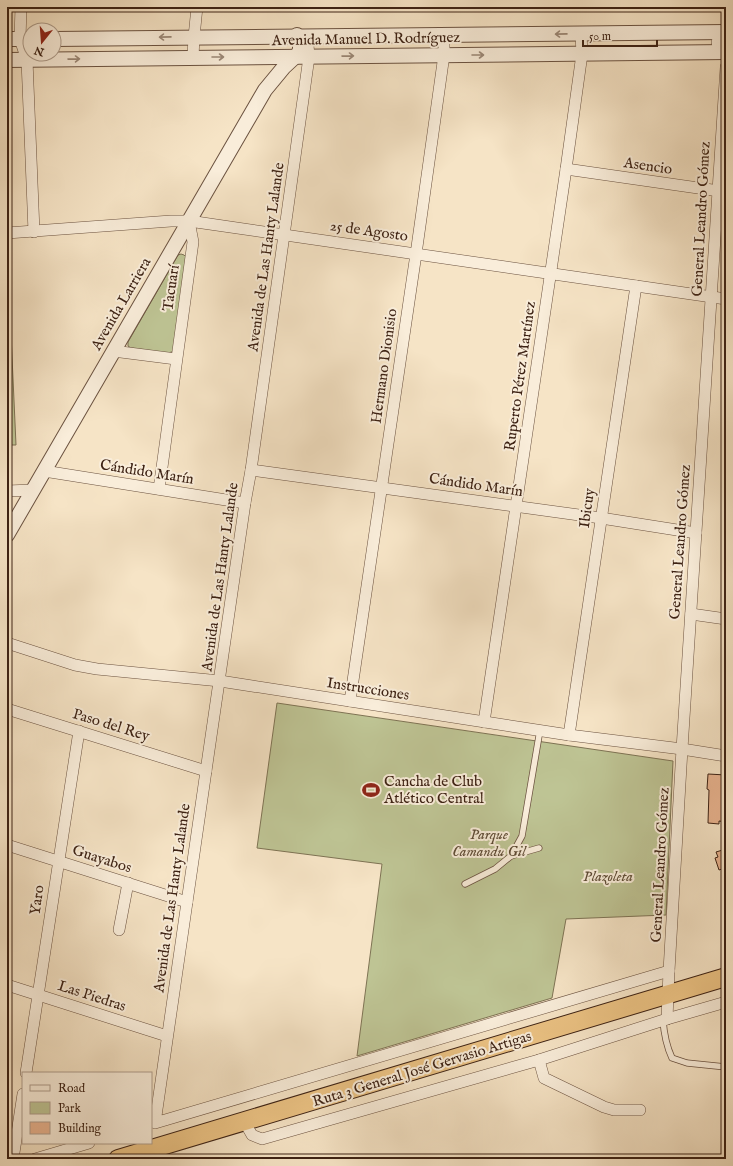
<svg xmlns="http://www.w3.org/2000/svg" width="733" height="1166" viewBox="0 0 733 1166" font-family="'IM FELL English',serif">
	<rect width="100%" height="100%" fill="#f6e4c6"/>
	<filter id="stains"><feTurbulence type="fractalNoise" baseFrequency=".005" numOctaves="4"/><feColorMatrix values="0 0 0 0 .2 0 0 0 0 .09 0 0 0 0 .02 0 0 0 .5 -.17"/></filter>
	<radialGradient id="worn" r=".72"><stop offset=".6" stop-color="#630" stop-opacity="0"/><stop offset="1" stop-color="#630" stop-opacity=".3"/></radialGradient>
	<g fill="#bec494" stroke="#7e7354">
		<polygon points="181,254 184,255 186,257 175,348 172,352 167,353 131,348 128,346 128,342 178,255"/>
		<polygon points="7,290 9,290 16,445 7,445"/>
		<polygon points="277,703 673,761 666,915 566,919 552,998 357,1056 382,864 257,848"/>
	</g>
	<g fill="#e8b38f" stroke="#3d2214">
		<polygon points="708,774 726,775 726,822 719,821 719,824 708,823 709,790 707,789"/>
		<polygon points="726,849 726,877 724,877 722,869 719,870 715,858 718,857 716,852"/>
	</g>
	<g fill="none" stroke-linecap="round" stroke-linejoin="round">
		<g stroke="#6b5240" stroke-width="7">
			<g id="service">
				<polyline points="511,856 539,848"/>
				<polyline points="465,884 495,869 511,856 522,836 540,730"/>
				<path d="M663,1020C664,1034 666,1045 672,1058L687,1063L726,1067"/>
			</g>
		</g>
		<g stroke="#6b5240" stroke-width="12">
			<g id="minor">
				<polyline points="21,7 20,39 27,60 34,232"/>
				<polyline points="726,32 722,35 717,42 718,47 726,52"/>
				<polyline points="305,36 308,45 309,57 251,470 245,503 206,771 155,1123 669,971"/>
				<polyline points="193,57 194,37 197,7"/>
				<polyline points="566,169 726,192"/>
				<polyline points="7,233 171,221 189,221 726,299"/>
				<polyline points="113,351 176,359"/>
				<polyline points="251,470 601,518 696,533"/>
				<polyline points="44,471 245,503"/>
				<polyline points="159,489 193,242 189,221"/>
				<polyline points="7,491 33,490"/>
				<polyline points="691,614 726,619"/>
				<polyline points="7,643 75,665 97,669 220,681 569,735 682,749 726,756"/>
				<polyline points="350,701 416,254 444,55 444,35"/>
				<polyline points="7,709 206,771"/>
				<polyline points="484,722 566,169 582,54 581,34"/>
				<polyline points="569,735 636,286"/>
				<polyline points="7,845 187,902"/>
				<polyline points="119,930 128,883"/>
				<polyline points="7,985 167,1036"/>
				<polyline points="667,1019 669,971 682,749 726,67"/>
				<polyline points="539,1060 544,1078 604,1107 614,1110 640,1110"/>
				<polyline points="26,1073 79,731"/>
				<polyline points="244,1121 252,1135 262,1139 539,1060 667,1019 726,1002"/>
				<polyline points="13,1159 23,1094"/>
				<polyline points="35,1159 89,1143"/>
			</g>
		</g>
		<g stroke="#6b5240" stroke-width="16">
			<g id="tertiary">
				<polyline points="7,39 30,39"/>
				<polyline points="54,39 726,32"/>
				<polyline points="7,60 726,52"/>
				<polyline points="7,535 265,90 284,67 298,54 300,50 300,42 297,35"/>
			</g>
		</g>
		<g stroke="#3d2214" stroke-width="20">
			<polyline id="trunk" points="118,1159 726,977"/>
		</g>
		<use href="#service" stroke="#f9edda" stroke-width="5.5"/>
		<use href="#minor" stroke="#f9edda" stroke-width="11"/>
		<use href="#tertiary" stroke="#f9edda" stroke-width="14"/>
		<use href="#trunk" stroke="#ebc283" stroke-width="18"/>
	</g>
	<defs><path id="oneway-shaft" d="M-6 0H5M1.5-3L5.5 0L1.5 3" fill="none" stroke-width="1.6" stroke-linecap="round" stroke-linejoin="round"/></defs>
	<g stroke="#9b8877">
		<use href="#oneway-shaft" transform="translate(561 34) rotate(179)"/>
		<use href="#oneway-shaft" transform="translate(165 37) rotate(179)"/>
		<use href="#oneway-shaft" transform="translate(478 55)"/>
		<use href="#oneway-shaft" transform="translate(348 56) rotate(-1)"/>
		<use href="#oneway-shaft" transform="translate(218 57)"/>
		<use href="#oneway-shaft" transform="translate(74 59) rotate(-1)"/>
	</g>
	<defs>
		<g id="stadium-bare" transform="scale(1.38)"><path d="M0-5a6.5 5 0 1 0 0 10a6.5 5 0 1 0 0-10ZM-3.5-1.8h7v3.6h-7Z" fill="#8f2418" stroke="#f9edda" stroke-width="2.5" paint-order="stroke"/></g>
	</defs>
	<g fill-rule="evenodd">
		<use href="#stadium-bare" x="371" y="790"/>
	</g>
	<g text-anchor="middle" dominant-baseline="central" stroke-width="4" stroke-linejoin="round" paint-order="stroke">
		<g font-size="15" fill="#3d2214" stroke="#f9edda">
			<text transform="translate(366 39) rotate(-1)">Avenida Manuel D. Rodríguez</text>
			<text transform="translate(648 166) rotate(8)">Asencio</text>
			<text transform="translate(701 219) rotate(-87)">General Leandro Gómez</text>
			<text transform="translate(369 231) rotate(8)">25 de Agosto</text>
			<text transform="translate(266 257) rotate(-82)">Avenida de Las Hanty Lalande</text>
			<text transform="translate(171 288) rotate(-82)">Tacuarí</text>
			<text transform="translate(121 304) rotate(-60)">Avenida Larriera</text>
			<text transform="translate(384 366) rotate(-82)">Hermano Dionisio</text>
			<text transform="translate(520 376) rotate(-82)">Ruperto Pérez Martínez</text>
			<text transform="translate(147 472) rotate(9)">Cándido Marín</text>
			<text transform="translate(476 485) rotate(8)">Cándido Marín</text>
			<text transform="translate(587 508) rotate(-82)">Ibicuy</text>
			<text transform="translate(680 542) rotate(-86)">General Leandro Gómez</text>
			<text transform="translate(220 577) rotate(-82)">Avenida de Las Hanty Lalande</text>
			<text transform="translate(368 689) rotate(9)">Instrucciones</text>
			<text transform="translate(111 725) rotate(17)">Paso del Rey</text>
			<text transform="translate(102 859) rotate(18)">Guayabos</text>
			<text transform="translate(660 865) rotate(-87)">General Leandro Gómez</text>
			<text transform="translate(172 898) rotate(-82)">Avenida de Las Hanty Lalande</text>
			<text transform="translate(37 900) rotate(-82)">Yaro</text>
			<text transform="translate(92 996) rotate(18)">Las Piedras</text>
			<text transform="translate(422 1069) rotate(-17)">Ruta 3 General José Gervasio Artigas</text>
		</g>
		<g font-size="15" fill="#3d2214" stroke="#f9edda" text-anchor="start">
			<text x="384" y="781">Cancha de Club<tspan x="384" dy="17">Atlético Central</tspan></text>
		</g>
		<g font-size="15" font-style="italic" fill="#5d4a34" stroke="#f9edda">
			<text x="489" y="834">Parque<tspan x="489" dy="17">Camandu Gil</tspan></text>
			<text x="608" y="876">Plazoleta</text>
		</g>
	</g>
	<rect width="733" height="1166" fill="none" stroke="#f6e4c6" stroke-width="24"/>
	<rect x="8" y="8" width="717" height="1150" fill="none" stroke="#3d2214" stroke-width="2"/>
	<rect x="12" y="12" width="709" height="1142" fill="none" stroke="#3d2214"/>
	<rect x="22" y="1072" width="130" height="72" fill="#f9edda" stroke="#ae9c8b"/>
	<rect x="30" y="1085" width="20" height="6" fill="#f9edda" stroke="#ae9c8b"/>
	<text x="58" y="1092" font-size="12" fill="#3d2214">Road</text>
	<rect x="30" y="1102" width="20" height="12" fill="#bec494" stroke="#ae9c8b"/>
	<text x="58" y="1112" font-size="12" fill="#3d2214">Park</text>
	<rect x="30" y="1122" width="20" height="12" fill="#e8b38f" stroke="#ae9c8b"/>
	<text x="58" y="1132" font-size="12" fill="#3d2214">Building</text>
	<g transform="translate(42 42) rotate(197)"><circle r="19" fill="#f9edda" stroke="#ae9c8b"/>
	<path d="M0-3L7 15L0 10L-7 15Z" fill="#8f2418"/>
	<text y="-6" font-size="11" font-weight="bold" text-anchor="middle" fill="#3d2214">N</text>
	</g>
	<path d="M583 40v6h74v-6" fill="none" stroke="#3d2214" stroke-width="2"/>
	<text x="589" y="40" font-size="12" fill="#3d2214" stroke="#f9edda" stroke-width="3" paint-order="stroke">50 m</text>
	<rect width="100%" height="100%" filter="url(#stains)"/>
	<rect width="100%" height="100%" fill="url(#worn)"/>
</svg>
